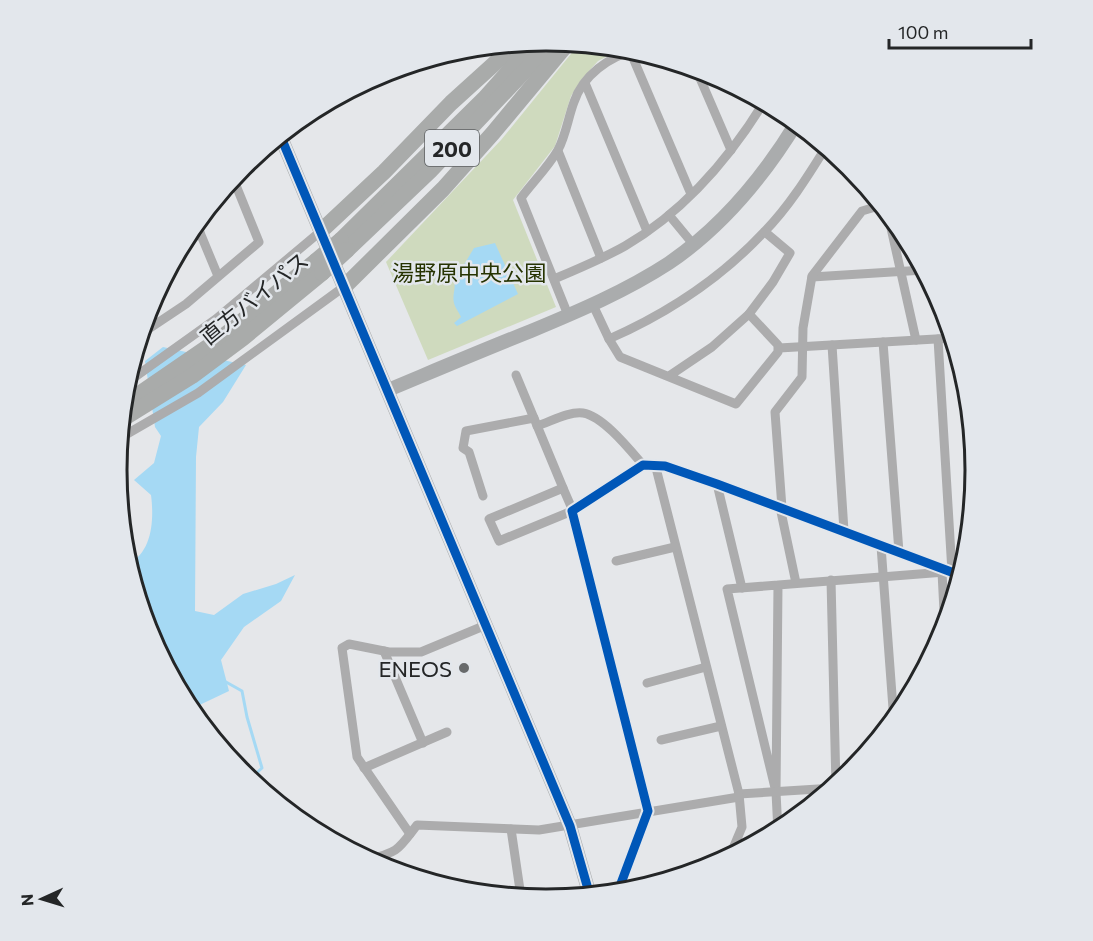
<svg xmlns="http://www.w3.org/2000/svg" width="1093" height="941" viewBox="0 0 1093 941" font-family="Commissioner,'Noto Sans JP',sans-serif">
	<rect width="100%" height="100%" fill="#e5e7ea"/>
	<polygon fill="#cfdabe" points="579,44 623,48 598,61 581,80 571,96 555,146 513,200 556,307 428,360 386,262 501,140"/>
	<g fill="#a5d9f4">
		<path d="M495,243L518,294L457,326L454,323L461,317C459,312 455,308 454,303C451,291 461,283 447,275L438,277L429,273L419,275L414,272L415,268L431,267L437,270L445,267L454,269L462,268L474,248Z"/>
		<path d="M163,347L246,365L223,402L199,427L196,457L195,611L214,615L243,594L276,584L295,575L281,601L244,627L221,660L229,691L189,710L149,635L128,564C153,552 154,518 151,495L134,480L154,463L161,436L155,427L145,361Z"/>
	</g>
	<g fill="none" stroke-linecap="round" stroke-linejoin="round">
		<g stroke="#a5d9f4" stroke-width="3">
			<polyline points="226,682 242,691 247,717 262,768 250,779"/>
			<polyline points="215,740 254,784"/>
		</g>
		<g stroke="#acacad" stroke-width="9">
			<polyline points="630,51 691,194"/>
			<polyline points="696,69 731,150"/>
			<polyline points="585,83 647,231"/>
			<polyline points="558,151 601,258"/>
			<polyline points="887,210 916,340"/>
			<polyline points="669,215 693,244"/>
			<polyline points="196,223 218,276"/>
			<polyline points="181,247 200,233"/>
			<polyline points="812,277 924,270"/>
			<path d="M554,279C578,269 602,259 625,246C683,212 729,159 764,102"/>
			<path d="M593,305L609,339C666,314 721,278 764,232C788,208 808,176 826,147"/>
			<polyline points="749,314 773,282 790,253 765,232"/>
			<path d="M568,315L521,198C533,182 548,167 558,150C566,135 568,118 574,102C583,75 609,57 635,50"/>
			<polyline points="141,334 186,304 259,242 233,178"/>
			<polyline points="609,339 620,357 736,404 778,352 778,345 749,314 712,347 669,376"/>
			<polyline points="938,339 952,572"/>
			<polyline points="883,342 899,552"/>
			<polyline points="832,345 844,531"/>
			<polyline points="779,348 953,338"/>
			<polyline points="516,375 563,488"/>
			<polyline points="125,384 216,319 321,231"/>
			<path d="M537,426C550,422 569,411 583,413C603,416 630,450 643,465"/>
			<polyline points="120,438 198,393 345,286"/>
			<polyline points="655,464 739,794 742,827 729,858"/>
			<polyline points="717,484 742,588"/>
			<polyline points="483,496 469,452 463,448 466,431 534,418"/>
			<polyline points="780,507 796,583"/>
			<polyline points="782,508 775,412 802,377 803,328 812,276 862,211 882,205"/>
			<polyline points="572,511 499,541 489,519 563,488 573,511"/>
			<polyline points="881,546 894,722"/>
			<polyline points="616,561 675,547"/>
			<polyline points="942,572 945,631"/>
			<polyline points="831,580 836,786"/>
			<polyline points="778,585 776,792 727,589 945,572"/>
			<polyline points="384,651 423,743"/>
			<polyline points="647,683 706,667"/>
			<polyline points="661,740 721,726"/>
			<polyline points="364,768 447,732"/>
			<polyline points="776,792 778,832"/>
			<polyline points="739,794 834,788"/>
			<polyline points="511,829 520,890 528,899"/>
			<polyline points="410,834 357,757 342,648 349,644 389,652 421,652 486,625"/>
			<path d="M367,860C399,852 398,850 417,825L539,830L739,797"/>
			<polyline points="617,894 648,811 572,511 643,465 665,466 717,484 962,576"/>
		</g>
		<g stroke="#aaacad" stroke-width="14">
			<polyline points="280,135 570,826 590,896"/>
			<path d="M388,390C436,370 483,350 531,331C579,311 626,291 669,263C722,227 764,176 797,122"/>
		</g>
		<g stroke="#a9abaa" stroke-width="16">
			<polyline points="321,231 384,172 451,103 516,44"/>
			<polyline points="341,240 484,99 535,42"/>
			<polyline points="347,250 430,171 553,41"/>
			<polyline points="345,286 443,189 493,133 568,43"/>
			<polyline points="123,405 225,335 316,261"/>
			<polyline points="121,420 192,376 243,338 322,273"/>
		</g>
		<g stroke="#a9abaa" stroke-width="16">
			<polyline points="316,261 341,240"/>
			<polyline points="322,273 347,250"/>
		</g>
		<g stroke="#e3e7ec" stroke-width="13">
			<g id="cycleway">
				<polyline points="280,135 570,826 590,896"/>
				<polyline points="617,894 648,811 572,511 643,465 665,466 717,484 962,576"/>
			</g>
		</g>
		<use href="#cycleway" stroke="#0057b8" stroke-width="9"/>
	</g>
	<circle fill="#686a6b" stroke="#e3e7ec" stroke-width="2" cx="464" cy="668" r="6"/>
	<g text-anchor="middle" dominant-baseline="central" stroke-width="5" stroke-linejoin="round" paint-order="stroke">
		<rect fill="#e3e7ec" stroke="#5d6062" stroke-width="1.5" x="425" y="130" width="54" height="36" rx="4.5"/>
		<g font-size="21" font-weight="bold" fill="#242627">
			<text x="452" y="148">200</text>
		</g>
		<g font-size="22" fill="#263301" stroke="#e3e7ec">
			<text x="469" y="272">湯野原中央公園</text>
		</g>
		<g font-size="22" fill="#242627" stroke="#e3e7ec">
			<text transform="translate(254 298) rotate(-39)">直方バイパス</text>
		</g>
		<g font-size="22" fill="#242627" stroke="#e3e7ec" text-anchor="end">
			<text x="452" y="668">ENEOS</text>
		</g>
	</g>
	<path d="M0 0H1093V941H0ZM127 470a419 419 0 1 1 838 0a419 419 0 1 1-838 0Z" fill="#e3e7ec" fill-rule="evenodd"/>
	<path fill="none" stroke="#242627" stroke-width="3" d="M127 470a419 419 0 1 1 838 0a419 419 0 1 1-838 0Z"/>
	<g transform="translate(42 899) rotate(266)" stroke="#e3e7ec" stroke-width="4.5" paint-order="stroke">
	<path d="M0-4.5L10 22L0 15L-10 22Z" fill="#242627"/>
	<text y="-9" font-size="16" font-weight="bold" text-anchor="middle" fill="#242627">N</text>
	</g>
	<path d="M889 39v9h142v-9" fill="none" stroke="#242627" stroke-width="3"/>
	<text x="898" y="39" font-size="18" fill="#242627" stroke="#e3e7ec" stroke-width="4.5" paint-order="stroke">100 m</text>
</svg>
